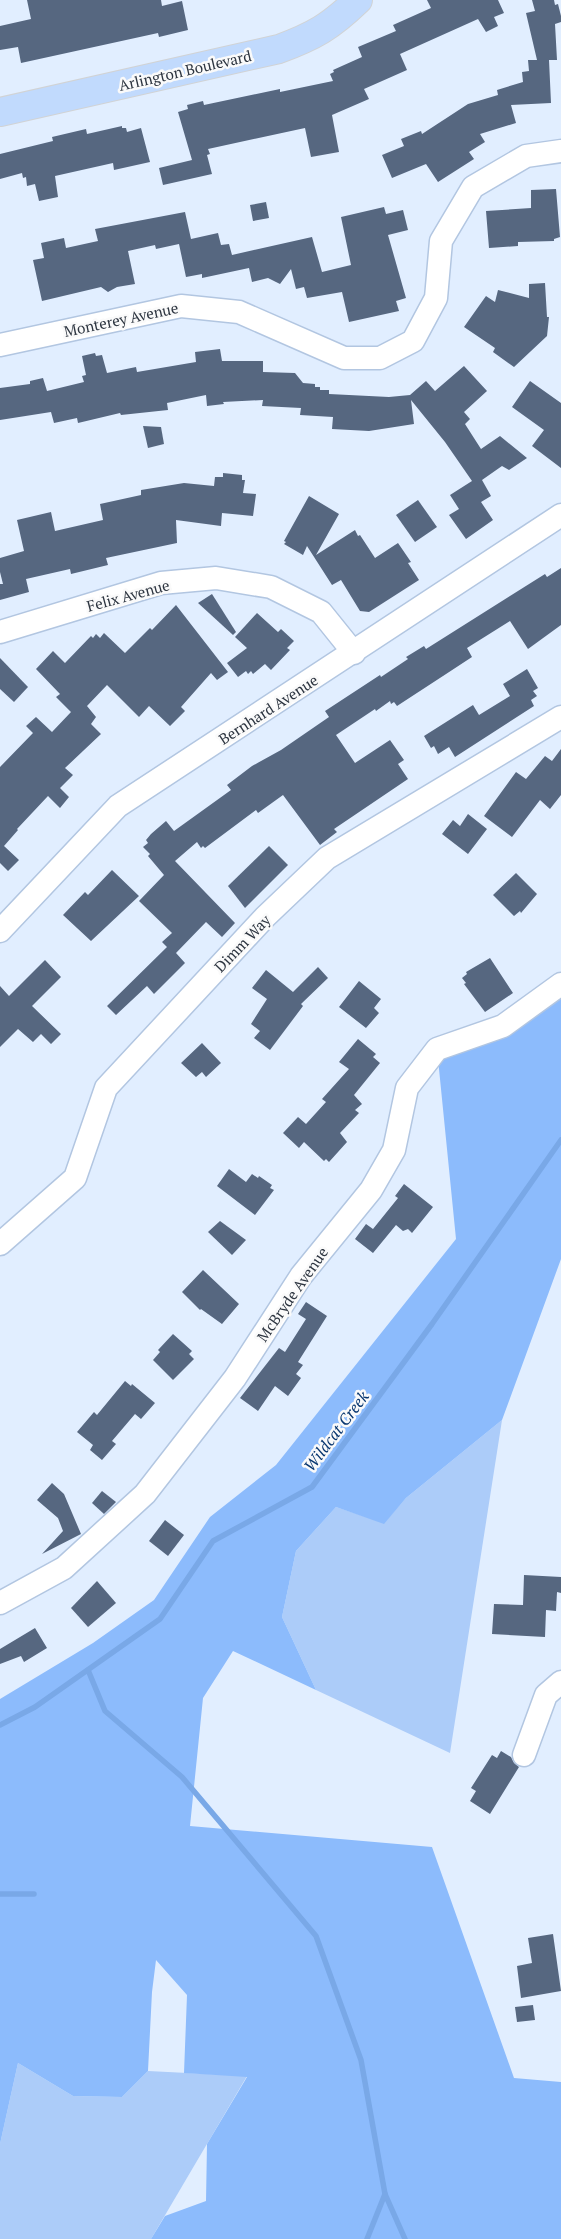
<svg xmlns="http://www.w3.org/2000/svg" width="561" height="2239" viewBox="0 0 561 2239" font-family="'PT Serif',serif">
	<rect width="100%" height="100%" fill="#e1eeff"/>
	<g fill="#acccf9">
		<polygon points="502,1420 450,1753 316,1690 282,1617 296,1551 336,1507 384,1523 406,1498"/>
		<polygon points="18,2063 73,2096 122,2097 148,2071 247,2076 151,2239 0,2239 0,2144"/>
	</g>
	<polygon fill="#8cbbfc" points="561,984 561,1259 502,1420 406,1498 384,1524 336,1507 296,1551 282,1617 316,1690 233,1651 203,1698 190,1826 432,1847 514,2078 561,2082 561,2239 151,2239 165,2216 206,2201 207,2144 247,2077 184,2073 187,1995 156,1960 152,1992 148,2071 122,2097 73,2096 18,2063 0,2144 0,1699 93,1643 154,1600 210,1517 276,1465 456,1239 437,1049"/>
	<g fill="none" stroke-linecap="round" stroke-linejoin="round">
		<g stroke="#79a8e7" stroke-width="5.5">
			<polyline points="88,1670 105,1711 182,1777 316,1936 361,2060 385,2194 405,2239"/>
			<polyline points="0,1725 35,1707 160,1619 213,1541 312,1487 432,1324 561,1140"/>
			<polyline points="0,1894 34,1894"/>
			<polyline points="367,2239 385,2194"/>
		</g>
	</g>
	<g fill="#566780">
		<polygon points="27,0 161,0 162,6 182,1 188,30 159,37 158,33 21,63 18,47 0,50 0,26 31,19"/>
		<polygon points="427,0 498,0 504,13 494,17 498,26 486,32 478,19 400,54 407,70 364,89 369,99 332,115 339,152 311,157 305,128 208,149 210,154 207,155 212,174 163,185 159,168 192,160 178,112 188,109 187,105 203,101 204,105 280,89 280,92 333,81 330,74 334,72 333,70 362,57 358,47 396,31 393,25 431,8"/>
		<polygon points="532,0 554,0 555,5 558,4 561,16 561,22 555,24 557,60 549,60 551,103 511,105 516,123 480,134 485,142 469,152 474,159 438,182 426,164 392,178 382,155 404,146 401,139 421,131 422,134 468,104 498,95 497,90 523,82 522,72 529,71 528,60 537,60 526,13 535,11"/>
		<polygon points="122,126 122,128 126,128 127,132 141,128 150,162 114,170 113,163 55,176 58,197 39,201 35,184 27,186 26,177 23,178 22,173 0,179 0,154 53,141 52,137 86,129 87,134"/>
		<polygon points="556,189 560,237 554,239 554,241 518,242 518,246 489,248 486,211 531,208 531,190"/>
		<polygon points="266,202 269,218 253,221 250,205"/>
		<polygon points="384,207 386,214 403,210 408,230 388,235 406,298 396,301 399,311 349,322 342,292 307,298 304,287 296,289 291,269 280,284 268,278 252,282 249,268 202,278 202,274 186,277 179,244 156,249 155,245 128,251 135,284 117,287 108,292 101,287 42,301 33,260 44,258 41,243 64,238 66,248 98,241 95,229 185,212 191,239 218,233 221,245 229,244 232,255 312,237 322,272 351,265 341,217"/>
		<polygon points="545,283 547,317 549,317 547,336 514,367 493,352 495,348 464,327 486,296 495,302 498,290 529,298 529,284"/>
		<polygon points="220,349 222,361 263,361 263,372 295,373 303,383 315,384 315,387 320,387 320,390 329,390 329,394 389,397 410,395 426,381 435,391 464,366 487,391 464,412 470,419 465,424 481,449 500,436 527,458 509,470 502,466 482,480 491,496 481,502 493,520 466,539 449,515 459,509 450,495 472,481 445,442 411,400 414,424 369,431 332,429 333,417 300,415 301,408 262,406 263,400 223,402 224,404 207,406 206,395 167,403 168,410 121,415 120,413 78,423 77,418 54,423 51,412 0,420 0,388 30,384 30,381 43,378 47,391 84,382 82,376 86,375 82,356 95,353 96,356 102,355 107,373 136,367 137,372 196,362 195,352"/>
		<polygon points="530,381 561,403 561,468 532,446 544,430 512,407"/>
		<polygon points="143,426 161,427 164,444 148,448"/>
		<polygon points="223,473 242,475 242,480 245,480 243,493 256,494 253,516 222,513 221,526 176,520 177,543 106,558 108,565 71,574 70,569 26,579 29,592 0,600 0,584 3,584 0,572 0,558 24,551 17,520 51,512 55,531 103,520 100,504 141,495 141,490 184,483 214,486 215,477 223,477"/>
		<polygon points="309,496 339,514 316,555 355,530 358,536 360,535 375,558 398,543 411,562 408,563 419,580 369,612 360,611 341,580 332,585 307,546 303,555 284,544 286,542 284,541"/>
		<polygon points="418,500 437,527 415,542 396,515"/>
		<polygon points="561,568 561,625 528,649 510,621 467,648 472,657 443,676 397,706 394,702 391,704 390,701 376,711 375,709 336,735 355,763 390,740 404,760 398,764 408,779 334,829 337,832 320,845 283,795 258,813 256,810 205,848 203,846 201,848 197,842 175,861 235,923 222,937 206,922 176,953 185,963 154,994 147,986 116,1015 107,1006 167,947 162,942 172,933 139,901 164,875 148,856 150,854 143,847 148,843 146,840 151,834 166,821 174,831 231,790 227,785 252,766 281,750 329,717 325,711 380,675 381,677 408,659 406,657 424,646 426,649 545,574 547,577"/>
		<polygon points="212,594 236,632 233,635 198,603"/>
		<polygon points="176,605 228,672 217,680 211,673 181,707 185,711 170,726 149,706 139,717 107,685 87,706 96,717 91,724 101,734 65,768 73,775 60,788 69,797 60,808 48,796 17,829 18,830 4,846 19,860 8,871 0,863 0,767 33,733 26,726 36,717 52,732 71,712 56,697 60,694 36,669 53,651 65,663 91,636 93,638 96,634 100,638 104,633 125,653 150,628 152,630"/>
		<polygon points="257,613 278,632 281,629 294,641 287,648 290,650 271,670 265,664 253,674 251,671 248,674 246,671 238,677 227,663 247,648 235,637"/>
		<polygon points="0,658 28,687 14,702 0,689"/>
		<polygon points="527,669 538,688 533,691 537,696 531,700 534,706 455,757 449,747 438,754 434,746 431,748 424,736 473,705 479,715 510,696 503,684"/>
		<polygon points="561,749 561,795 550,809 540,800 512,837 484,816 516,772 526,779 545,756 552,761"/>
		<polygon points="468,814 487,829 468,854 442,834 453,820 460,826"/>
		<polygon points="269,846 288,865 245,908 228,886"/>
		<polygon points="112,870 139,896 91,941 63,915 85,892 88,895"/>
		<polygon points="516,873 537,894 521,913 520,911 514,916 493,895"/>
		<polygon points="490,958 513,993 485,1012 464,984 466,983 462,978 467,974 466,972"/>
		<polygon points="45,960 61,977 32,1006 61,1034 51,1044 41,1034 33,1042 18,1029 0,1047 0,986 9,996"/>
		<polygon points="318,967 328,978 301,1004 303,1006 270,1050 254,1038 260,1031 251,1024 267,999 252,988 266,970 293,992"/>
		<polygon points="359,981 381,999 374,1008 379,1013 366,1028 339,1007"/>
		<polygon points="358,1039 376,1054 373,1057 380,1063 354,1095 362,1104 355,1110 359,1113 340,1133 347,1142 329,1162 326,1159 324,1161 304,1142 299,1148 283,1133 298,1117 306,1124 326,1102 322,1099 349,1069 339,1062"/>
		<polygon points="202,1043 221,1063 206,1077 202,1072 196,1077 181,1063"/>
		<polygon points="229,1169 246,1182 252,1174 258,1178 259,1176 272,1185 270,1188 274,1190 255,1215 217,1186"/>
		<polygon points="404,1184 433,1207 412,1233 408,1229 403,1231 396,1225 373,1253 355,1239 366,1224 373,1229 398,1198 395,1196"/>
		<polygon points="220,1221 246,1240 232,1255 208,1232"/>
		<polygon points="203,1270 239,1304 222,1324 201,1309 200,1310 182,1292"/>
		<polygon points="306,1302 327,1316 298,1362 303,1365 296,1374 301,1378 288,1396 275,1386 258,1411 240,1398 279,1348 285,1352 306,1319 298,1314"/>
		<polygon points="173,1334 192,1351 189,1354 194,1359 173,1380 153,1360 160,1352 158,1350"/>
		<polygon points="125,1381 131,1386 132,1384 155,1403 141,1419 135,1414 112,1441 116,1444 102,1460 90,1450 93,1445 77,1432 94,1412 97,1415"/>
		<polygon points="52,1483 64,1494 81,1534 42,1554 63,1531 58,1518 37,1500"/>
		<polygon points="102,1491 116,1502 104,1514 92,1503"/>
		<polygon points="165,1520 184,1535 168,1556 149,1541"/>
		<polygon points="524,1575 561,1577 561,1593 557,1592 556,1611 546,1610 545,1637 492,1634 494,1604 523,1605"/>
		<polygon points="97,1581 116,1603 88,1627 71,1608"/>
		<polygon points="35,1628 47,1648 24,1662 21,1656 0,1664 0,1649"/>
		<polygon points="501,1751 511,1757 514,1763 519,1767 490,1814 470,1801 476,1791 471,1788 492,1755 497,1758"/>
		<polygon points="553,1934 561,1991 521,1998 517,1966 532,1963 528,1938"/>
		<polygon points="533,2005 535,2020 517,2022 515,2007"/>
	</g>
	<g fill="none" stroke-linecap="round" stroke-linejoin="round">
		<g stroke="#b2c6e1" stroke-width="25">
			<g id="minor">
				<polyline points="0,345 181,306 239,312 344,358 380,358 413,341 436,298 441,241 473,187 526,156 561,151"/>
				<polyline points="0,632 161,583 216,578 271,587 321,612 354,653"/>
				<polyline points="0,931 118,806 561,515"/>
				<polyline points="0,1244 75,1178 106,1088 265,917 327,858 561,717"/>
				<polyline points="0,1603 64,1568 145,1494 235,1378 301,1276 371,1190 394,1150 407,1088 437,1049 503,1026 561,984"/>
				<polyline points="524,1755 546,1695 561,1682"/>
			</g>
		</g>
		<g stroke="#d1d3d5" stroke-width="30">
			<path id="major" d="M0,112L279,49C314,36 330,27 358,0"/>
		</g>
		<use href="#minor" stroke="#fff" stroke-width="22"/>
		<use href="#major" stroke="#c1dafd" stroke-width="28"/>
	</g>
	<g text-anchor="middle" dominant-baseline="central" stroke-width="5" stroke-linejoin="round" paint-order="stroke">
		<g font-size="15" fill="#2d3540" stroke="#fafafa">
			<text transform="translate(185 70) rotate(-13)">Arlington Boulevard</text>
			<text transform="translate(121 319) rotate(-12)">Monterey Avenue</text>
			<text transform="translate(128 595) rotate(-15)">Felix Avenue</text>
			<text transform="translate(268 709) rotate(-33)">Bernhard Avenue</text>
			<text transform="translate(242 943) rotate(-46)">Dimm Way</text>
			<text transform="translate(292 1294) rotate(-55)">McBryde Avenue</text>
		</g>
		<g font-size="16" font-style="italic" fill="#093770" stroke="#fafafa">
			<text transform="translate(336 1431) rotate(-53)">Wildcat Creek</text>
		</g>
	</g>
</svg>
